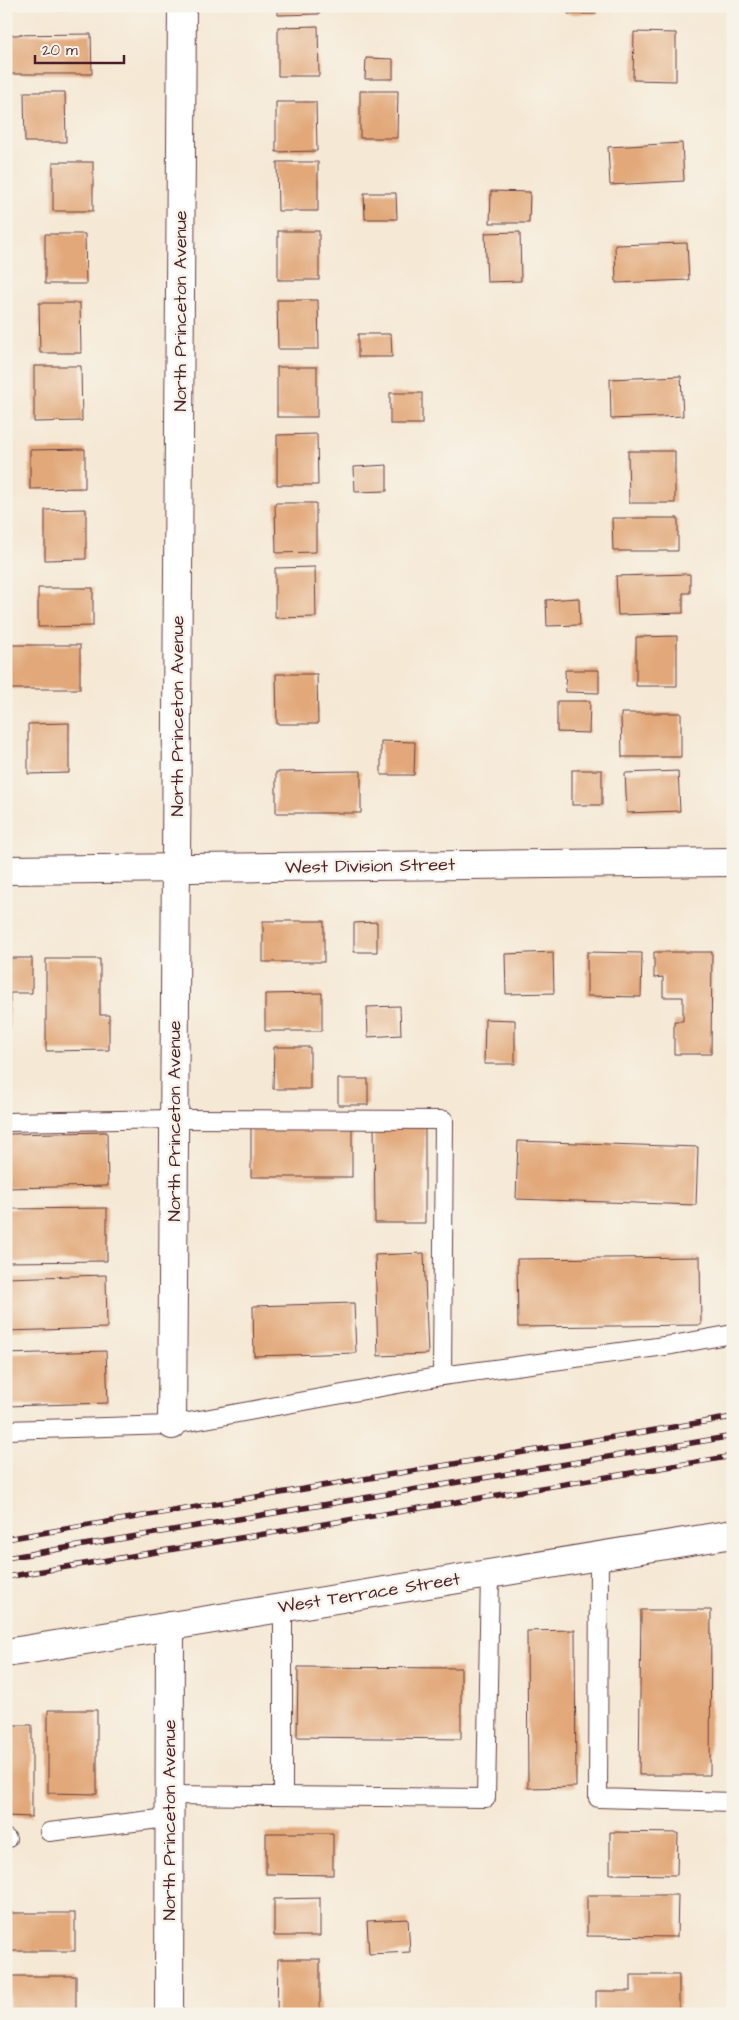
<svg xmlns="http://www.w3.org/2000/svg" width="739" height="2020" viewBox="0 0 739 2020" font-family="'Architects Daughter',sans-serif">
	<rect width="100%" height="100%" fill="#f7f3e8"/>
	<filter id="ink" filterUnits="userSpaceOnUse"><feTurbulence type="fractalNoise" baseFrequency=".02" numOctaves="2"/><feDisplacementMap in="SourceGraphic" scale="10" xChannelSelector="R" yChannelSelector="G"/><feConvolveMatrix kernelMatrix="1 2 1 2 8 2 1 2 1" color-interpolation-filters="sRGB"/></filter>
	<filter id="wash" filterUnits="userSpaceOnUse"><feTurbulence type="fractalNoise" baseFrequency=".0096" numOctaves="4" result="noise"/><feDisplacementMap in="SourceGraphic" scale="20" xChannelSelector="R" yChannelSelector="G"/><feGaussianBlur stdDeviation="1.12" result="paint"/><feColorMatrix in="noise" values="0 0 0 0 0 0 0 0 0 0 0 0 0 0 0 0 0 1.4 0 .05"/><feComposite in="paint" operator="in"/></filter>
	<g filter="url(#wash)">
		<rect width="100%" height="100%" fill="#f5e8d4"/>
		<g id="blocks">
			<g fill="#e2a879">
				<rect x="55" y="6" width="39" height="2"/>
				<polygon points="278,6 319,6 319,14 278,15"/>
				<polygon points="567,6 596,6 596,14 568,14"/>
				<polygon points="318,26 319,76 278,76 278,27"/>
				<polygon points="634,32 676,33 676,81 633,80"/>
				<polygon points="91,34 92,74 6,74 6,35"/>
				<polygon points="366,58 393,59 393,79 365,79"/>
				<polygon points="360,91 398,91 397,138 360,138"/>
				<polygon points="24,92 65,92 66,142 25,142"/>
				<polygon points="276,102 316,102 317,151 276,152"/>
				<polygon points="682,143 684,181 610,185 608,147"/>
				<rect x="53" y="162" width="40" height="49"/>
				<polygon points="277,162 318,162 318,211 278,211"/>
				<polygon points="491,191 530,192 529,223 490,223"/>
				<polygon points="364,193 396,193 397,219 365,219"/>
				<rect x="278" y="231" width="41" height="49"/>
				<polygon points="520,232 521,281 487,282 485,233"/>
				<polygon points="45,234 85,234 86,284 45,284"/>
				<polygon points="687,243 689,280 616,283 615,245"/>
				<polygon points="277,300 318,300 319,349 278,349"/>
				<polygon points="39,303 80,303 81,353 40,353"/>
				<polygon points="358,334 391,334 392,357 358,357"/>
				<polygon points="34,366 81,366 82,421 34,422"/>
				<rect x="277" y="367" width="40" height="50"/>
				<polygon points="681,376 683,416 611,419 610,379"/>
				<rect x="390" y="393" width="32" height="31"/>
				<polygon points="6,403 8,403 9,429 6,429"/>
				<polygon points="317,434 318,485 277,485 277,435"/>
				<polygon points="85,449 85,488 30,489 30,450"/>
				<polygon points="628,451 675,451 675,503 629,503"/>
				<polygon points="387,465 387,491 355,492 354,467"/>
				<polygon points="275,503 316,503 316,552 276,553"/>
				<polygon points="86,509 86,559 45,560 45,510"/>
				<polygon points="612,518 678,518 678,551 613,551"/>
				<polygon points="315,567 316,617 275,618 275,568"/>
				<polygon points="690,574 690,593 683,593 683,613 618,615 616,576"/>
				<polygon points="38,588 93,588 93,626 38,627"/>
				<polygon points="579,598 580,625 547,626 546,600"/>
				<polygon points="677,636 677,686 636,686 636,637"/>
				<rect x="8" y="645" width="72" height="44"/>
				<polygon points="565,670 599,670 599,693 566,692"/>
				<polygon points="276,674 317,674 318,724 277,724"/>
				<polygon points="557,701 590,701 589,733 557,732"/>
				<polygon points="621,713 681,713 681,757 622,757"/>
				<polygon points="69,723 69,773 28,774 28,724"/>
				<polygon points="381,741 415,742 414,775 381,775"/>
				<rect x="572" y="770" width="30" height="35"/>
				<polygon points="361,771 361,813 276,813 276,772"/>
				<polygon points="678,771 680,811 627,813 625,773"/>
				<rect x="263" y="921" width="61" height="41"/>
				<polygon points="377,922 377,952 354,952 354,923"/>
				<polygon points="553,952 554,993 506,994 505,954"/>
				<polygon points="587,952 642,953 641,997 587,996"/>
				<polygon points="654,952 712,952 711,1054 674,1054 674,1021 683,1021 683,997 663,997 663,977 654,978"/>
				<polygon points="6,958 32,958 32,993 10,993 10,1028 6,1028"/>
				<polygon points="46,959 100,959 100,1015 109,1015 109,1050 46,1051"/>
				<polygon points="322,993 322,1031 265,1031 265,994"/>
				<polygon points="400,1006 401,1035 368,1037 367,1007"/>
				<polygon points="485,1019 515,1020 515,1064 484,1064"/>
				<polygon points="274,1047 310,1047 310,1089 273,1089"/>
				<rect x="338" y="1079" width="30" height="26"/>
				<polygon points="374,1123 425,1123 425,1223 375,1223"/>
				<rect x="251" y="1127" width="101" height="50"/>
				<polygon points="107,1132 108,1186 6,1188 6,1134"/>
				<polygon points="518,1141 698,1147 696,1205 516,1199"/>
				<polygon points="107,1208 107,1261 6,1262 6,1209"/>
				<polygon points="424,1253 428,1354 378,1356 375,1255"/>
				<polygon points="700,1257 701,1325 518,1327 517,1259"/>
				<polygon points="106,1275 107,1328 6,1331 6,1278"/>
				<polygon points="354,1303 356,1353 254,1356 253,1306"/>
				<polygon points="106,1351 108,1403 6,1406 6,1354"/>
				<polygon points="641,1610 711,1610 710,1775 639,1775"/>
				<polygon points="575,1630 576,1787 528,1788 527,1631"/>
				<polygon points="298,1667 461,1668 461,1739 297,1737"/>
				<polygon points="48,1710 97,1710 97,1794 48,1793"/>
				<polygon points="6,1725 32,1725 32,1817 6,1816"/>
				<polygon points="610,1832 678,1833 677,1875 610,1874"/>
				<polygon points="266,1833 333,1833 333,1875 266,1874"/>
				<polygon points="587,1895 678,1895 677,1937 587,1936"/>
				<polygon points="320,1898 320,1936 274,1936 274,1899"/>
				<rect x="6" y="1913" width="69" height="38"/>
				<polygon points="408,1919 410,1952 369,1954 367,1921"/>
				<polygon points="278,1959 320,1959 320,2014 277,2014"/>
				<polygon points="631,1975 679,1975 679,2011 596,2014 596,1991 631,1991"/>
				<rect x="9" y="1976" width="67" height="38"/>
			</g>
		</g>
	</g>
	<g filter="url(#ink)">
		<use href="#blocks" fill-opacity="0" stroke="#643d44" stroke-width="1"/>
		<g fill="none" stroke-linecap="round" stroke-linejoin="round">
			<g stroke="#643d44" stroke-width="20">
				<g id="lane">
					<polyline points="6,1122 175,1119 444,1120 442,1376 172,1425 6,1430"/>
					<polyline points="442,1376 672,1345 733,1334"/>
					<polyline points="599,1556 598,1798 733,1802"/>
					<polyline points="169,1795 486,1798 490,1573"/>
					<polyline points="283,1795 283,1607"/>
					<polyline points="49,1832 168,1818"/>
					<polyline points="6,1839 7,1839"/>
				</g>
			</g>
			<g stroke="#643d44" stroke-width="30">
				<g id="street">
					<polyline points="6,870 733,862"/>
					<polyline points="172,1425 182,6"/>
					<polyline points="6,1653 733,1534"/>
					<polyline points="169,2014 170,1626"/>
				</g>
			</g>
			<use href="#lane" stroke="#fff" stroke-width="18"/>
			<use href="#street" stroke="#fff" stroke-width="28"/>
			<g stroke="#4a1f2b" stroke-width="5.5">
				<g id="rail">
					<polyline points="6,1539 733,1417"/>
					<polyline points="6,1558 733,1436"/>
					<polyline points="6,1577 733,1456"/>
				</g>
			</g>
			<use href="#rail" stroke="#f7f3e8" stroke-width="4" stroke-dasharray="11" stroke-linecap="butt"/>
		</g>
	</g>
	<g text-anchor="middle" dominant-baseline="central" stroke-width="5" stroke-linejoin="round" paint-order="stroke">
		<g font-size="18" fill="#4a1f2b" stroke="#f7f3e8">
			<text transform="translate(180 311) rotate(-90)">North Princeton Avenue</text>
			<text transform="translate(177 716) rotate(-90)">North Princeton Avenue</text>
			<text transform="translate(370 866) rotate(-1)">West Division Street</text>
			<text transform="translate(174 1121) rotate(-90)">North Princeton Avenue</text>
			<text transform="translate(369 1593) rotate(-9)">West Terrace Street</text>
			<text transform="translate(169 1820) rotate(-90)">North Princeton Avenue</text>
		</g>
	</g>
	<rect width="739" height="2020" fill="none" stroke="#f7f3e8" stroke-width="25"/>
	<path d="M35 55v8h89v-8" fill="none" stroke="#4a1f2b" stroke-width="2.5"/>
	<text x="42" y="55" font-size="15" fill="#4a1f2b" stroke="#f7f3e8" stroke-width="4" paint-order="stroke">20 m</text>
</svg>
